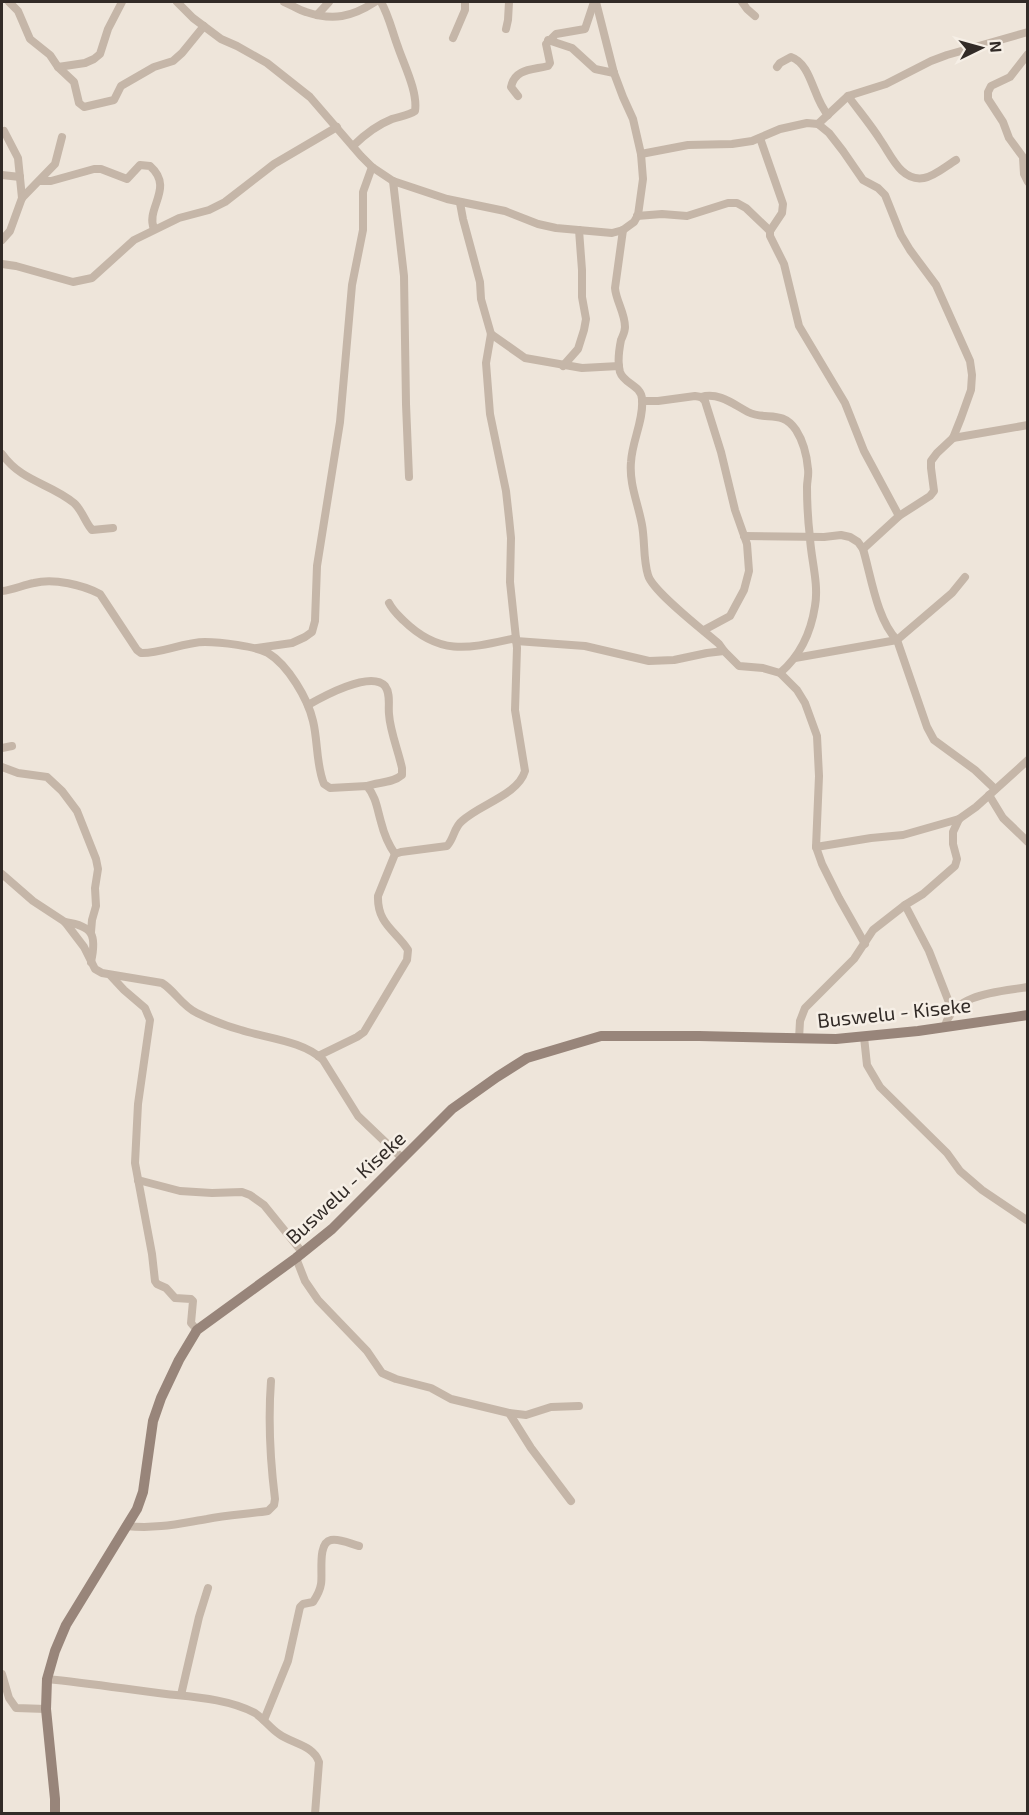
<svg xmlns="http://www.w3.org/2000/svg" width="1029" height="1815" viewBox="0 0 1029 1815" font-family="'Exo 2',sans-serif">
	<rect width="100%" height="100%" fill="#eee5da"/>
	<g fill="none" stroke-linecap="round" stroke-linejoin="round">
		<g stroke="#c5b6a8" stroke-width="8">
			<polyline points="9,2 18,11 30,39 50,55 58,67 74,82 79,103 84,107 114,100 121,86 154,67 173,61 182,53 204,26"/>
			<polyline points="177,2 193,18 221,39 237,46 267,63 310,97 361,156 372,167 393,181 447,199 505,211 538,224 556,228 612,233 623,230 634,222 638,215 643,179 641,154 633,119 623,97 614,73 596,2"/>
			<path d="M284,2C292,5 298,10 306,12C333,21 352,17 375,2"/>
			<polyline points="742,2 747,9 755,16"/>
			<polyline points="317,15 329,2"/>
			<polyline points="506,29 508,20 509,2"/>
			<polyline points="453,38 465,10 465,2"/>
			<polyline points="548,40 572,48 595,69 614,73"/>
			<polyline points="1028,54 1010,77 991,86 988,92 988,99 1003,122 1009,138 1023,157 1024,174 1028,182"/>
			<polyline points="58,67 85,63 94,59 100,54 108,29 122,2"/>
			<path d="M777,67L780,63L791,57C812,64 813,99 828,115"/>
			<path d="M518,96L511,87C515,68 533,70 548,66L550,63L546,44L556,34L585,29L594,2"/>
			<path d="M848,96C859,111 871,125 881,141C891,155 901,182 924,178C935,176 946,166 956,160"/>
			<polyline points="818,124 848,96 886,84 931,61 947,55 1028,32"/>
			<polyline points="4,131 18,158 22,198"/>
			<polyline points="760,138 783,204 782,213 770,231 770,236 784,264 799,326 845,403 864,451 899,516"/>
			<path d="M353,146C364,135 377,125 392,119C400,116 408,116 415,111C418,92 404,65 398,47C392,31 389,16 381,2"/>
			<polyline points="641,154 688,145 732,144 752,141 780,129 807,123 818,124 829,133 843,151 863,180 878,188 885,195 901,235 910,250 936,285 970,361 972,375 971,390 961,418 953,438 937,453 931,461 931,468 934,491 930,496 899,516 863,549"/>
			<polyline points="2,175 20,177"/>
			<path d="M40,181H51L94,169H101L127,179L140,165L150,166C175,188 145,208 154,229"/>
			<polyline points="393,181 404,276 406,404 409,477"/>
			<polyline points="637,216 662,214 687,216 728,203 737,203 746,208 770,231"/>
			<path d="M623,230L615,288C616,301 625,313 625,327C625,332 623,335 621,340C619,350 617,362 620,372C624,384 641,385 642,399C644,420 632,441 631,462C629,484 638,503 642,525C645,541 643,559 648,575C652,591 704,631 719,644L724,651"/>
			<polyline points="2,240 10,231 22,198 55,164 62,137"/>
			<polyline points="2,264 16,266 73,282 92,278 134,240 179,218 209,210 225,202 274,164 337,127"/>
			<polyline points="491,334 525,358 582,368 619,366"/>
			<polyline points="563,366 578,349 584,330 586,319 582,297 582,270 579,230"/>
			<path d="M701,397C719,392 733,404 748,412C766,421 782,409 796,430C803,441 807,457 808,469C809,475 807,481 807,487C807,504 808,521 810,538C811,559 819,584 815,606C811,632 800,656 780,673"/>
			<polyline points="642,401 658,401 695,396 701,397 705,401 721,452 735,510 747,544 749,571 744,590 730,616 704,630"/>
			<polyline points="953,438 1028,425"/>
			<path d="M2,454C22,482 50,483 74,503C82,510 85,522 92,530L113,528"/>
			<path d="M744,536L824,537L841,535L850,537L858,542L863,549C871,576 877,620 897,640L927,727L934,740L975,770L995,789"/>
			<path d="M2,591C13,590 23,585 34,583C54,578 83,585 100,594L137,650L141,653C159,654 184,642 205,642C220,642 255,646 268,653C288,665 308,699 313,721C318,741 316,765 324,784L330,788L367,786C376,797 377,808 381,822C384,834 388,844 395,854"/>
			<path d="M389,603C393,611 398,615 404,621C441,657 470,648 516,638"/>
			<polyline points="516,641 585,646 649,661 674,660 707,653 724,651 739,666 763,668 780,673 797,690 805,703 817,736 819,776 816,847 822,864 839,898 865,944"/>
			<polyline points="257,648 292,643 305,637 312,632 315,621 317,566 340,422 352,285 363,230 363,192 372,167"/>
			<polyline points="795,658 897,640 952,593 965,577"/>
			<path d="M308,705C322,697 371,670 385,686C391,694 388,705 389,714C390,731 398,750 402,768V775C393,783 378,782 367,786"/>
			<polyline points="2,748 12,746"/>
			<polyline points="2,767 18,773 47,777 62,791 77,811 96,859 98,869 95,888 96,906 92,920 91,932"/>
			<polyline points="989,795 1003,818 1028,842"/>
			<polyline points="816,847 871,838 903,835 959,819"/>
			<path d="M2,874L33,901L65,922L84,947L95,969L102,973L162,983C175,991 182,1006 197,1013C211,1020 226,1026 241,1030C266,1038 304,1041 323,1060L358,1116L403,1159"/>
			<polyline points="905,905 929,951 952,1010"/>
			<path d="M65,922C93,926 97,935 91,962"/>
			<polyline points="111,976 124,990 145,1008 150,1020 138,1104 135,1163 152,1254 155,1281 157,1284 166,1288 175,1298 191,1299 193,1301 191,1323 197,1330"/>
			<path d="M945,1026C954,993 999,992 1028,987"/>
			<polyline points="864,1037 867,1065 880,1087 947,1153 960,1171 982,1190 1028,1221"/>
			<polyline points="799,1039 800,1021 805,1008 854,959 873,930 905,905 923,894 955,866 957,859 953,844 953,832 959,819 976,807 1028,760"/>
			<path d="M318,1056L357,1037L364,1032L407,960L408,950C396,931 377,924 378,896L395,854L401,852L447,846C454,839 454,827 462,821C480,804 518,795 525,771L515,710L517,648L510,582L511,538L509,518L506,491L490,414L486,363L491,334L481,299L480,282L463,219L460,203"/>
			<polyline points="138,1180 180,1191 212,1193 242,1192 250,1195 264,1205 302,1252"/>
			<polyline points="296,1258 305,1281 318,1300 367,1351 382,1373 396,1379 431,1388 451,1399 509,1413 531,1448 571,1501"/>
			<polyline points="509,1413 526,1415 551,1407 579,1406"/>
			<path d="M126,1526C157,1529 177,1524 207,1519C227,1515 248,1514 268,1511L274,1505L275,1499C270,1459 268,1421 271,1381"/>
			<polyline points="2,1674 9,1698 16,1708 46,1709"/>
			<path d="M47,1679C87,1683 126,1689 166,1694C194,1697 229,1699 255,1713C264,1719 270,1728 279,1734C293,1744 313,1745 319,1762L315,1814"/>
			<polyline points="181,1695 199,1617 208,1588"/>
			<path d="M264,1720L288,1661L300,1607L303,1604L313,1602C317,1596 320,1591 321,1584C323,1574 317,1543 331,1540C339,1538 351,1544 359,1546"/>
		</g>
		<polyline stroke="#98857a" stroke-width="10" points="55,1814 55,1799 46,1709 47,1679 55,1651 66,1625 137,1509 143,1492 153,1421 161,1398 179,1360 197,1330 296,1258 332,1229 452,1109 497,1077 527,1058 601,1036 699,1036 836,1039 918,1031 1028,1015"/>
	</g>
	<g text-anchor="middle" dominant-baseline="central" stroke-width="5" stroke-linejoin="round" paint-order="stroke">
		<g font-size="20" fill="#322b27" stroke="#f6efe6">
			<text transform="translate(894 1012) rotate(-6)">Buswelu - Kiseke</text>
			<text transform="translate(345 1187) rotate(-43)">Buswelu - Kiseke</text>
		</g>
	</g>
	<rect width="1029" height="1815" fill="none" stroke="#322b27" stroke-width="6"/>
	<g transform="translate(981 48) rotate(85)" stroke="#f6efe6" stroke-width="4.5" paint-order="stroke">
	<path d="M0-4.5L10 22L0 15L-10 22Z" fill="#322b27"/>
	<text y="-9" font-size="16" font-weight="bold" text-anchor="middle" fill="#322b27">N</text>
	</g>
</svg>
